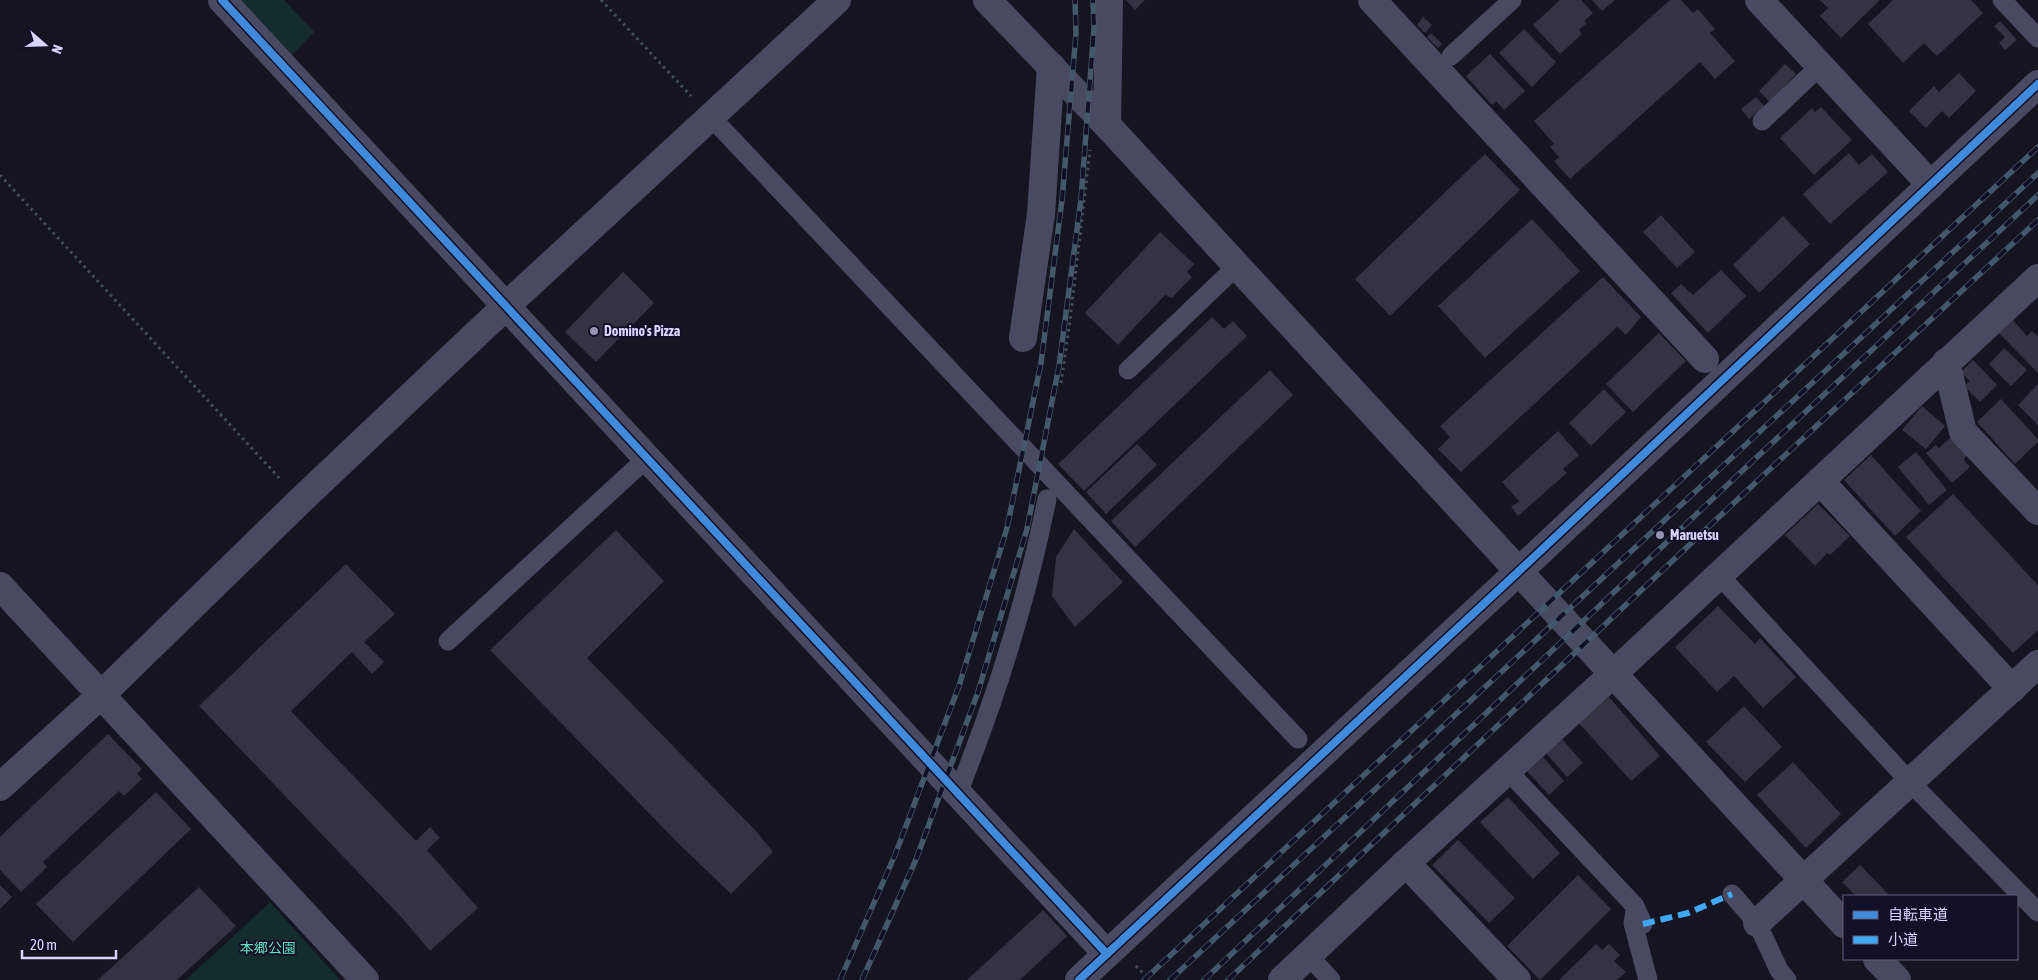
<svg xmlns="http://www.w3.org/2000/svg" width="2038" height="980" viewBox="0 0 2038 980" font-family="'Asap Condensed','Noto Sans JP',sans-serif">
	<rect width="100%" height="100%" fill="#161421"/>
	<g fill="#132c2d">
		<polygon points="240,0 284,0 314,32 292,55"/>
		<polygon points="270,902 340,980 186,980"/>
	</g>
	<g fill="#343243">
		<polygon points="1126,0 1145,0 1135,10"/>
		<polygon points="1560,0 1581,0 1593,13 1584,21 1587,23 1579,30 1582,34 1560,54 1533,25"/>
		<polygon points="1592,0 1615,0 1602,11"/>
		<polygon points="1670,0 1681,0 1693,13 1698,9 1715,29 1710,33 1735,61 1715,79 1700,62 1570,179 1554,161 1559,157 1550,147 1554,144 1534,121"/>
		<polygon points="1820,0 1880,0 1841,38 1820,16 1828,8"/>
		<polygon points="1893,0 1971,0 1983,13 1937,56 1924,43 1903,63 1868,24"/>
		<polygon points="1423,17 1432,25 1425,33 1417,25"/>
		<polygon points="2000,21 2017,40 2005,50 1999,43 2005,37 1994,26"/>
		<polygon points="1524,29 1556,62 1532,87 1499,53"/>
		<polygon points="1431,33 1442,44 1438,48 1427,37"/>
		<polygon points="1490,54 1525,91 1504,110 1496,101 1492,105 1466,76"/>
		<polygon points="1785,64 1796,74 1770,102 1759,91"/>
		<polygon points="1959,73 1976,91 1949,118 1942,111 1926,128 1909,111 1934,86 1939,92"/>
		<polygon points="1756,97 1764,106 1749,119 1741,109"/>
		<polygon points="1821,107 1852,140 1814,175 1780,138 1812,108 1815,112"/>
		<polygon points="1849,153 1859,165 1872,154 1888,172 1830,224 1803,194"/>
		<polygon points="1485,154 1520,190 1390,316 1355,279"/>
		<polygon points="1661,215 1695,252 1677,268 1643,232"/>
		<polygon points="1783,216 1810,244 1759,293 1733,265"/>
		<polygon points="1532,219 1580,271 1485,358 1438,306"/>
		<polygon points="1160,232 1194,264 1187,272 1192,277 1172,298 1165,295 1118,345 1085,313"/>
		<polygon points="1721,270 1746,296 1708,333 1671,293 1681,284 1693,295"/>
		<polygon points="623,272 654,303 596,362 565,332"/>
		<polygon points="1603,277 1641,317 1626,335 1617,327 1461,472 1438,449 1450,437 1440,426"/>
		<polygon points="1212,317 1224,329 1233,321 1247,336 1084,491 1058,464"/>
		<polygon points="2013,320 2027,336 2032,331 2038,336 2038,373 1999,333"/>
		<polygon points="1659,333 1686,361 1633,412 1606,384"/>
		<polygon points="2004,348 2027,370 2011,386 1989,364"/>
		<polygon points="1973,360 1997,385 1980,402 1964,386 1970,381 1961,372"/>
		<polygon points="1270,370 1293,395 1135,547 1111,521"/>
		<polygon points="2038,384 2038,425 2018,405"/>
		<polygon points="1604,389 1626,412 1591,446 1569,423"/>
		<polygon points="2001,399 2038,439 2038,442 2015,464 1977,422"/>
		<polygon points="1922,406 1945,426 1926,449 1902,430"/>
		<polygon points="1558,431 1579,455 1563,469 1567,473 1518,516 1511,507 1519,501 1502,482"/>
		<polygon points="1950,438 1967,455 1964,460 1970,467 1952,483 1926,453 1936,445 1939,448"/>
		<polygon points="1137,444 1157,465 1106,514 1086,492"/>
		<polygon points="1916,452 1947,490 1929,505 1898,467"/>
		<polygon points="1871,455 1921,511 1895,536 1844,480"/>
		<polygon points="1953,494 2038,585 2038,630 2013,653 1906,537"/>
		<polygon points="1818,504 1850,536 1830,555 1827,553 1815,566 1785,535"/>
		<polygon points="1074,529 1123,582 1075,627 1052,596 1056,557"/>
		<polygon points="616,530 664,581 587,658 756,831 773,852 731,894 679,844 490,650"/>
		<polygon points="346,564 395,614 364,642 384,662 372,674 352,652 291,711 416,841 430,827 440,838 427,850 478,908 430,951 403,919 199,706"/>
		<polygon points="1718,606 1755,644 1760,638 1796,677 1763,708 1734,676 1717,692 1675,647"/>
		<polygon points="1609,697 1660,756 1631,781 1579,723"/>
		<polygon points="1744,706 1782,747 1745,782 1706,742"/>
		<polygon points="108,734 142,769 137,774 142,779 124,796 119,791 43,862 47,867 21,892 0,870 0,837"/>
		<polygon points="1562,739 1583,763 1567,777 1546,753"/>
		<polygon points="1543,757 1564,781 1549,795 1527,771"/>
		<polygon points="1793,762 1841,814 1806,848 1757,795"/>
		<polygon points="156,792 191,829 73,942 36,904"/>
		<polygon points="1508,797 1560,853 1533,879 1480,822"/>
		<polygon points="1458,840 1515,898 1489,923 1432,865"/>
		<polygon points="1860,865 1890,896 1856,896 1842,882"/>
		<polygon points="1578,875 1611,909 1540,980 1507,946"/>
		<polygon points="0,885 12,897 0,909"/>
		<polygon points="199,887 236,926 177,980 98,980"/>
		<polygon points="1043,910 1067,936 1020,980 967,980"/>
		<polygon points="1596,944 1602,950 1609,944 1620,955 1614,961 1626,972 1617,980 1559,980"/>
	</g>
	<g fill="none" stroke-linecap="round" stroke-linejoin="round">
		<g stroke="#44505f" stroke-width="3" stroke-dasharray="2.5 4" stroke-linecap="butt">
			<polyline points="601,0 691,96"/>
			<polyline points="0,175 281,480"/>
			<polyline points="1061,383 1070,321 1090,150"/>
			<polyline points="1136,966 1149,980"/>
		</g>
		<g stroke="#4a4962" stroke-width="19">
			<polyline points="2002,0 2038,38"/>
			<polyline points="1451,56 1512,0"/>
			<polyline points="710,116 1298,739"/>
			<polyline points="1762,121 1820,66"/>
			<polyline points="1128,370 1237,266"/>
			<polyline points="1719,575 1910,782 2038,912"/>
			<polyline points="448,641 647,458"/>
			<polyline points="1508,771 1635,906 1643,924"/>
			<path d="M958,793C996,698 1027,599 1047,499"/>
			<polyline points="1732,894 1757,923 1779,970 1787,980"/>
			<polyline points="1635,911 1633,923 1648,980"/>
			<polyline points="1308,955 1331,980"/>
		</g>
		<g stroke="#4a4962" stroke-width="28">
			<polyline points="222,0 1107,954"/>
			<polyline points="987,0 1107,125 1844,924"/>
			<polyline points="1372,0 1705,359"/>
			<polyline points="1759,0 1931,185"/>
			<polyline points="1107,125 1109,0"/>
			<polyline points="506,306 837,0"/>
			<polyline points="1023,338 1041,214 1051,66"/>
			<polyline points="1946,362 1963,432 2038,511"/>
			<polyline points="1820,481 2012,689"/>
			<polyline points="0,586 365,980"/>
			<polyline points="1406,863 1517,980"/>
			<polyline points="1757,923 2038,664"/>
			<polyline points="1877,959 1897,980"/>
			<polyline points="1282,980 1406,863 1613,674 2038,278"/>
		</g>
		<g stroke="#4a4962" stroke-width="28">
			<polyline points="0,787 101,695 300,501 506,306"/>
			<polyline points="1079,980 1518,572 2038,84"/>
		</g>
		<g stroke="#43596b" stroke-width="5.5">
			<g id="rail">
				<polyline points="840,980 895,855 959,686 1007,528 1041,363 1062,200 1076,33 1075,0"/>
				<polyline points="862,980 915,862 978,692 1027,529 1059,366 1081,199 1094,28 1093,0"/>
				<polyline points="1144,980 2038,147"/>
				<polyline points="1170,980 2038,173"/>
				<polyline points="1204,980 1741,472 2038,195"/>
				<polyline points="1228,980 1754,484 2038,220"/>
			</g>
		</g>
		<use href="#rail" stroke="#130f26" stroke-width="4" stroke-dasharray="11" stroke-linecap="butt"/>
		<polyline stroke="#3fa9f5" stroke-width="6" stroke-dasharray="12 6" stroke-linecap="butt" points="1643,924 1688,913 1732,894"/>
		<g stroke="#130f26" stroke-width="11">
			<g id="cycleway">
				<polyline points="222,0 1107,954"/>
				<polyline points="1079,980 1518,572 2038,84"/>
			</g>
		</g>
		<use href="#cycleway" stroke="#408adc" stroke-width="8"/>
	</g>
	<g fill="#9591b1" stroke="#130f26" stroke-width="2">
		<circle cx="594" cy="331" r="5"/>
		<circle cx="1660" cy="535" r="5"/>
	</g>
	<g text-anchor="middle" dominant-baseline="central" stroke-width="4" stroke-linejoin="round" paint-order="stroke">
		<g font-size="14" font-weight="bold" fill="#d9d4ff" stroke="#130f26" text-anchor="start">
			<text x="604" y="331">Domino's Pizza</text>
			<text x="1670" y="535">Maruetsu</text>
		</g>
		<g font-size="14" fill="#5fe0c0" stroke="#130f26">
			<text x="268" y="948">本郷公園</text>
		</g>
	</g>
	<rect x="1843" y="895" width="175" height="65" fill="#130f26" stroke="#625e7d"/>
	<rect x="1853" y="911" width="25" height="8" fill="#408adc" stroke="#625e7d"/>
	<text x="1888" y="920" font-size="15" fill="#d9d4ff">自転車道</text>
	<rect x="1853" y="936" width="25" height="8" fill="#3fa9f5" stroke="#625e7d"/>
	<text x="1888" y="945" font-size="15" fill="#d9d4ff">小道</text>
	<g transform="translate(45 45) rotate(110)" stroke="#130f26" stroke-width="4" paint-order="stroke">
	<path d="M0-4L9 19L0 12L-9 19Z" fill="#d9d4ff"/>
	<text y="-8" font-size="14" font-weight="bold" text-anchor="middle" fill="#d9d4ff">N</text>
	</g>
	<path d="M22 950v8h94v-8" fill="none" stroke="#d9d4ff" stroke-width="2.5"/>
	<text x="30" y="950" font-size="15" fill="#d9d4ff" stroke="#130f26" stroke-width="4" paint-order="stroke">20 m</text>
</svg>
